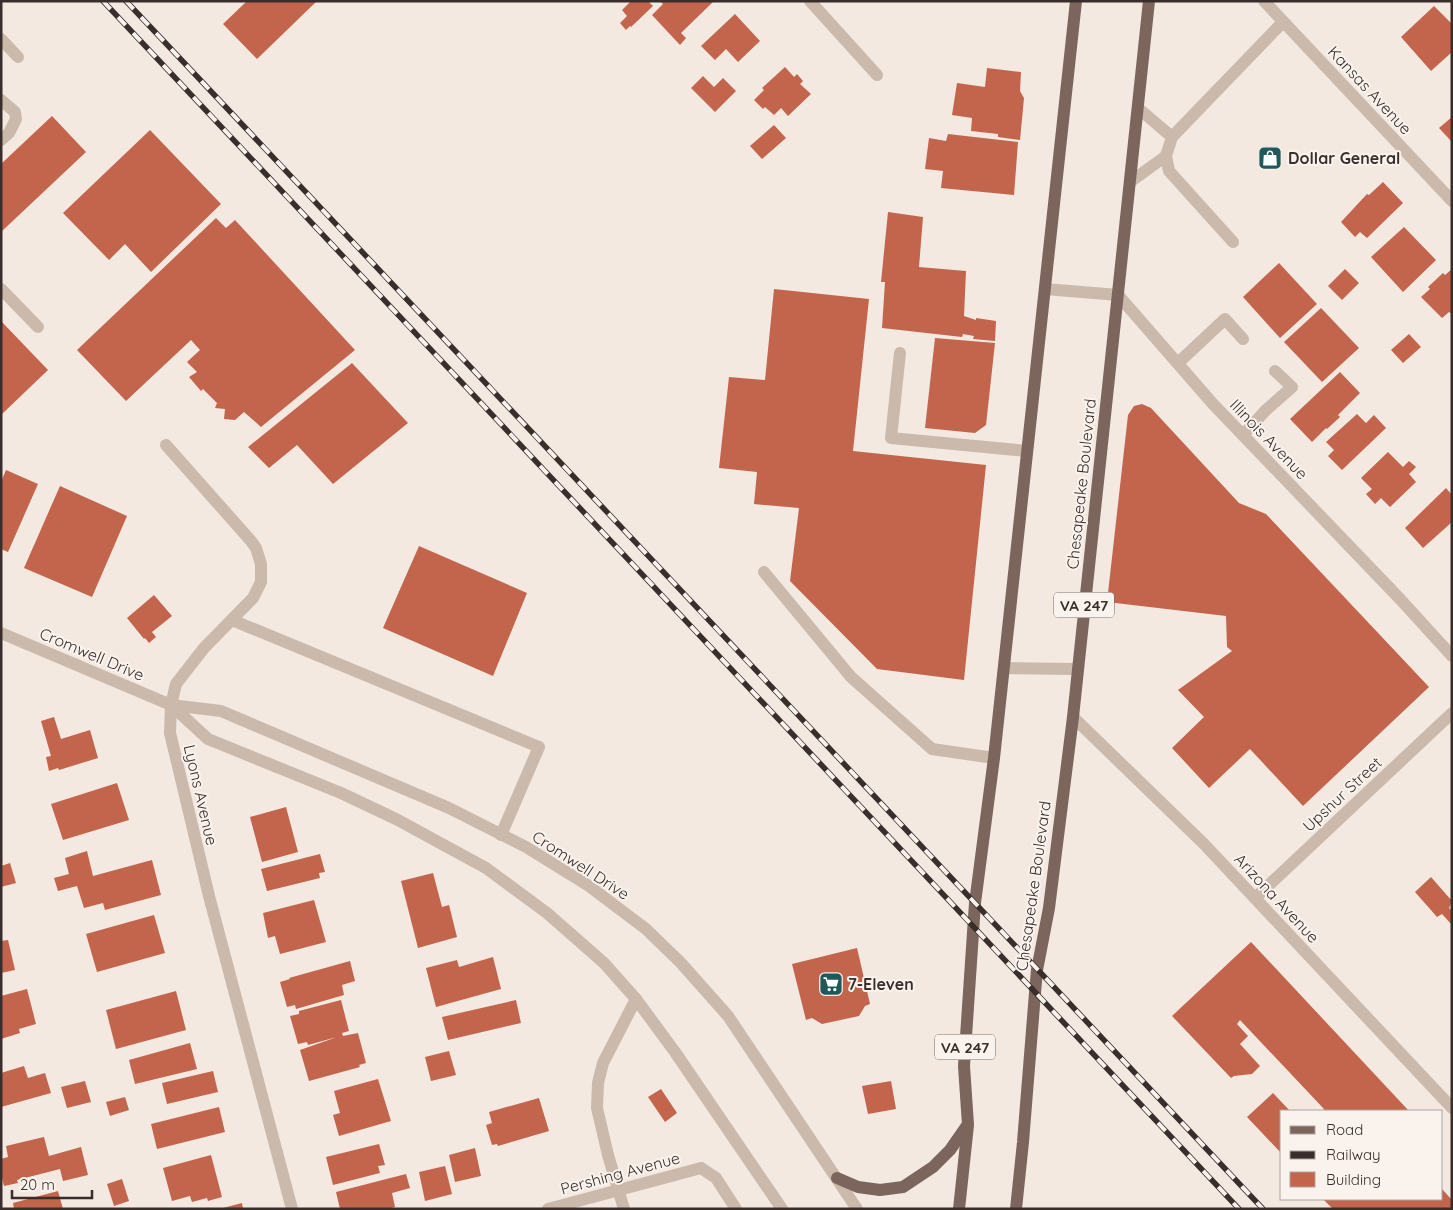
<svg xmlns="http://www.w3.org/2000/svg" width="1453" height="1210" viewBox="0 0 1453 1210" font-family="Quicksand,sans-serif">
	<rect width="100%" height="100%" fill="#f3e9e0"/>
	<g fill="#c3644d">
		<polygon points="247,1 317,1 257,59 223,24"/>
		<polygon points="631,1 648,1 653,6 631,27 630,26 626,30 620,23 627,16 622,10"/>
		<polygon points="660,1 714,1 681,33 686,38 680,45 652,15 663,4"/>
		<polygon points="1434,6 1452,24 1452,52 1431,71 1401,37"/>
		<polygon points="735,14 760,41 738,62 726,49 715,60 701,46"/>
		<polygon points="785,67 794,77 797,74 803,81 800,84 811,94 788,116 781,108 774,115 765,107 763,109 754,100 764,90 762,88"/>
		<polygon points="987,68 1021,72 1020,91 1024,98 1020,140 998,137 998,134 971,131 972,118 952,115 957,83 985,87"/>
		<polygon points="703,76 714,87 723,78 736,91 715,112 691,88"/>
		<polygon points="52,116 86,152 1,232 1,164"/>
		<polygon points="1452,117 1452,142 1439,128"/>
		<polygon points="774,125 786,138 762,159 750,146"/>
		<polygon points="150,130 221,204 151,272 125,244 109,260 63,213"/>
		<polygon points="948,134 1018,142 1014,195 941,188 943,171 925,169 929,138 946,141"/>
		<polygon points="1383,182 1403,203 1367,238 1360,232 1355,237 1341,222 1367,194 1369,195"/>
		<polygon points="888,212 923,217 919,267 966,271 964,316 976,320 976,318 996,321 995,341 973,339 974,336 963,334 962,337 882,328 885,282 881,282"/>
		<polygon points="216,218 226,228 235,220 355,350 261,427 244,412 235,420 224,419 225,409 215,408 217,403 203,389 201,391 189,377 197,372 187,362 200,350 191,340 126,401 77,350"/>
		<polygon points="1404,227 1436,260 1403,292 1371,257"/>
		<polygon points="1279,263 1317,304 1280,338 1243,297"/>
		<polygon points="1345,269 1359,283 1342,300 1328,286"/>
		<polygon points="1452,269 1452,314 1449,312 1442,318 1421,297 1430,289 1428,287 1443,273 1445,275"/>
		<polygon points="774,289 869,299 853,451 986,465 964,680 877,669 790,581 799,508 754,504 757,472 719,468 729,377 765,380"/>
		<polygon points="1321,308 1359,348 1322,382 1284,342"/>
		<polygon points="1,321 48,370 1,415"/>
		<polygon points="1409,334 1421,347 1403,363 1391,350"/>
		<polygon points="935,338 995,343 986,425 975,433 925,428"/>
		<polygon points="352,363 408,423 333,484 297,445 269,468 248,447"/>
		<polygon points="1340,372 1360,393 1338,415 1340,417 1327,429 1326,428 1312,442 1290,419"/>
		<polygon points="1142,404 1151,408 1239,503 1266,514 1429,687 1303,806 1250,749 1209,788 1172,748 1204,717 1178,690 1232,651 1227,647 1226,616 1107,602 1128,415 1134,406"/>
		<polygon points="1357,414 1366,423 1374,415 1386,428 1342,470 1328,456 1334,450 1326,442"/>
		<polygon points="1388,452 1403,467 1409,461 1416,467 1409,474 1416,482 1390,507 1381,498 1375,504 1366,494 1372,489 1361,478"/>
		<polygon points="6,470 38,484 8,552 1,549 1,482"/>
		<polygon points="60,486 127,516 92,597 24,568"/>
		<polygon points="1446,488 1452,495 1452,522 1423,548 1405,528"/>
		<polygon points="419,546 527,593 493,676 383,628"/>
		<polygon points="154,595 172,616 152,632 156,637 149,643 145,638 144,639 127,618"/>
		<polygon points="54,717 61,739 90,730 98,758 59,770 58,768 49,771 46,757 51,756 41,721"/>
		<polygon points="117,783 129,820 63,840 51,804"/>
		<polygon points="286,807 298,852 262,862 250,817"/>
		<polygon points="87,851 93,876 152,860 161,895 105,910 103,903 84,908 77,886 58,891 54,878 69,874 65,858"/>
		<polygon points="320,854 325,872 319,873 320,878 267,891 261,869"/>
		<polygon points="10,863 16,883 1,887 1,866"/>
		<polygon points="433,873 442,907 449,905 457,937 418,948 401,881"/>
		<polygon points="1431,877 1452,901 1449,908 1452,911 1452,925 1442,914 1437,917 1415,892"/>
		<polygon points="314,900 326,942 280,954 275,936 268,938 263,913"/>
		<polygon points="154,915 165,953 97,972 86,934"/>
		<polygon points="8,940 15,970 1,973 1,941"/>
		<polygon points="1251,942 1409,1111 1322,1111 1324,1109 1240,1020 1237,1024 1248,1036 1240,1044 1260,1066 1252,1074 1234,1076 1231,1078 1172,1016"/>
		<polygon points="857,948 870,1004 865,1006 859,1016 822,1024 812,1018 806,1020 792,964"/>
		<polygon points="493,957 501,989 436,1007 426,968 457,960 459,967"/>
		<polygon points="350,961 355,981 342,985 344,995 296,1009 295,1005 287,1007 280,982 290,979 289,978"/>
		<polygon points="27,989 36,1024 19,1029 20,1033 1,1039 1,996"/>
		<polygon points="176,991 186,1030 116,1049 106,1010"/>
		<polygon points="341,1000 349,1031 342,1033 343,1036 358,1033 366,1063 359,1065 360,1067 309,1081 300,1050 337,1037 308,1045 307,1042 298,1044 290,1016 299,1014 299,1011"/>
		<polygon points="516,1000 521,1023 448,1040 442,1017"/>
		<polygon points="190,1043 197,1069 135,1084 129,1060"/>
		<polygon points="449,1051 456,1075 431,1081 425,1057"/>
		<polygon points="24,1066 28,1078 45,1073 51,1093 1,1107 1,1073"/>
		<polygon points="213,1071 218,1092 167,1104 162,1083"/>
		<polygon points="378,1079 391,1121 339,1136 333,1115 340,1113 334,1091"/>
		<polygon points="85,1081 91,1102 67,1108 61,1087"/>
		<polygon points="891,1081 896,1109 868,1114 862,1086"/>
		<polygon points="661,1089 677,1113 665,1122 648,1097"/>
		<polygon points="1273,1093 1290,1111 1282,1111 1282,1154 1247,1117"/>
		<polygon points="125,1097 129,1110 110,1116 106,1102"/>
		<polygon points="539,1098 549,1131 498,1146 497,1144 492,1145 486,1125 492,1123 489,1112"/>
		<polygon points="219,1107 225,1132 157,1149 151,1124"/>
		<polygon points="44,1137 49,1156 81,1147 88,1175 63,1181 60,1169 17,1180 18,1183 4,1186 1,1174 1,1159 8,1157 6,1146"/>
		<polygon points="379,1144 385,1165 378,1166 380,1173 333,1185 326,1157"/>
		<polygon points="475,1148 481,1176 455,1182 449,1155"/>
		<polygon points="211,1155 222,1197 208,1201 207,1198 192,1202 190,1196 172,1201 163,1168"/>
		<polygon points="445,1166 452,1194 425,1201 419,1172"/>
		<polygon points="406,1174 410,1188 392,1193 395,1207 388,1209 340,1209 336,1192"/>
		<polygon points="122,1179 129,1201 114,1206 107,1184"/>
		<polygon points="1442,1189 1452,1200 1452,1209 1333,1209 1323,1199 1442,1199"/>
		<polygon points="58,1191 63,1209 14,1209 13,1203"/>
		<polygon points="242,1203 243,1209 223,1209 223,1208"/>
	</g>
	<g fill="none" stroke-linecap="round" stroke-linejoin="round">
		<g stroke="#cbb9ac" stroke-width="12">
			<polyline points="1,39 18,57"/>
			<polyline points="1,100 15,112 16,119 9,133 1,140"/>
			<polyline points="1138,108 1172,137"/>
			<polyline points="1130,182 1166,156"/>
			<polyline points="1233,242 1169,171 1166,156 1172,137 1283,22"/>
			<polyline points="1,289 38,327"/>
			<polyline points="900,353 891,438 1027,451"/>
			<polyline points="1178,363 1225,319 1243,339"/>
			<polyline points="1243,435 1265,411 1292,387 1275,371"/>
			<polyline points="166,445 251,541 256,548 261,564 261,582 253,598 204,648 176,684 171,705"/>
			<polyline points="764,572 851,677 932,749 994,758"/>
			<polyline points="232,620 539,747 501,835"/>
			<polyline points="701,1168 716,1178 736,1209"/>
		</g>
		<g stroke="#cbb9ac" stroke-width="12">
			<polyline points="810,1 877,75"/>
			<polyline points="1264,1 1452,201"/>
			<polyline points="1045,289 1118,295 1213,404 1400,599 1452,656"/>
			<polyline points="1004,668 1077,669"/>
			<polyline points="171,705 170,733 209,896 292,1209"/>
			<polyline points="1073,717 1204,844 1452,1108"/>
			<polyline points="1255,898 1452,713"/>
			<polyline points="548,1209 701,1168"/>
			<polyline points="624,1209 608,1155 597,1108 598,1083 603,1063 636,999"/>
		</g>
		<g stroke="#cbb9ac" stroke-width="12">
			<polyline points="1,633 171,705 221,711 449,808 526,847 589,886 646,929 681,963 728,1016 857,1209"/>
			<polyline points="171,705 208,739 341,793 396,819 486,868 547,913 604,963 636,999 675,1052 782,1209"/>
		</g>
		<g stroke="#7b655c" stroke-width="12">
			<polyline points="837,1178 858,1187 880,1190 903,1187 933,1167 950,1150 966,1127"/>
			<polyline points="959,1209 968,1125 964,1066 975,903 994,758 1076,1"/>
			<polyline points="1016,1209 1023,1142 1035,993 1037,970 1049,908 1073,717 1149,1"/>
		</g>
		<g stroke="#392e2b" stroke-width="5.5">
			<g id="rail">
				<polyline points="103,1 1239,1209"/>
				<polyline points="126,1 1263,1209"/>
			</g>
		</g>
		<use href="#rail" stroke="#faf3ed" stroke-width="4" stroke-dasharray="11" stroke-linecap="butt"/>
	</g>
	<defs>
		<g id="shop-square" transform="scale(1.25)"><rect x="-9" y="-9" width="18" height="18" rx="4" fill="#20595a" stroke="#faf3ed"/><path d="M-5-2.5h2.3a2.7 3.5 0 0 1 5.4 0H5L5.5 6h-11ZM-1.5-2.5h3a1.5 2.3 0 0 0-3 0Z" fill="#fff"/></g>
		<g id="supermarket-square" transform="scale(1.25)"><rect x="-9" y="-9" width="18" height="18" rx="4" fill="#20595a" stroke="#faf3ed"/><path d="M-6-5.5h2.5l.6 2H6L4.5 2H-2.5L-4.4-4H-6ZM-1.5 3.2a1.3 1.3 0 1 0 .1 0ZM3 3.2a1.3 1.3 0 1 0 .1 0Z" fill="#fff"/></g>
	</defs>
	<g fill-rule="evenodd">
		<use href="#shop-square" x="1270" y="158"/>
		<use href="#supermarket-square" x="831" y="984"/>
	</g>
	<g text-anchor="middle" dominant-baseline="central" stroke-width="4" stroke-linejoin="round" paint-order="stroke">
		<g fill="#faf3ed" stroke="#736965" stroke-width="1">
			<rect x="1054" y="592.5" width="60" height="25" rx="4"/>
			<rect x="935" y="1034.5" width="60" height="25" rx="4"/>
		</g>
		<g font-size="15" font-weight="bold" fill="#392e2b">
			<text x="1084" y="605">VA 247</text>
			<text x="965" y="1047">VA 247</text>
		</g>
		<g font-size="16" fill="#392e2b" stroke="#faf3ed">
			<text transform="translate(1370 90) rotate(47)">Kansas Avenue</text>
			<text transform="translate(1269 439) rotate(46)">Illinois Avenue</text>
			<text transform="translate(1081 484) rotate(-84)">Chesapeake Boulevard</text>
			<text transform="translate(92 654) rotate(23)">Cromwell Drive</text>
			<text transform="translate(1342 794) rotate(-43)">Upshur Street</text>
			<text transform="translate(201 795) rotate(77)">Lyons Avenue</text>
			<text transform="translate(581 865) rotate(33)">Cromwell Drive</text>
			<text transform="translate(1033 886) rotate(-82)">Chesapeake Boulevard</text>
			<text transform="translate(1277 898) rotate(47)">Arizona Avenue</text>
			<text transform="translate(620 1173) rotate(-15)">Pershing Avenue</text>
		</g>
		<g font-size="16" font-weight="bold" fill="#392e2b" stroke="#faf3ed" text-anchor="start">
			<text x="1288" y="158">Dollar General</text>
			<text x="848" y="984">7-Eleven</text>
		</g>
	</g>
	<rect width="1453" height="1210" fill="none" stroke="#392e2b" stroke-width="5"/>
	<rect x="1280" y="1110" width="162" height="90" fill="#faf3ed" stroke="#ada49f"/>
	<rect x="1290" y="1126" width="25" height="8" fill="#7b655c" stroke="#ada49f"/>
	<text x="1326" y="1135" font-size="15" fill="#392e2b">Road</text>
	<rect x="1290" y="1151" width="25" height="8" fill="#392e2b" stroke="#ada49f"/>
	<text x="1326" y="1160" font-size="15" fill="#392e2b">Railway</text>
	<rect x="1290" y="1172" width="25" height="15" fill="#c3644d" stroke="#ada49f"/>
	<text x="1326" y="1185" font-size="15" fill="#392e2b">Building</text>
	<path d="M12 1190v8h80v-8" fill="none" stroke="#392e2b" stroke-width="2.5"/>
	<text x="20" y="1190" font-size="15" fill="#392e2b" stroke="#faf3ed" stroke-width="4" paint-order="stroke">20 m</text>
</svg>
